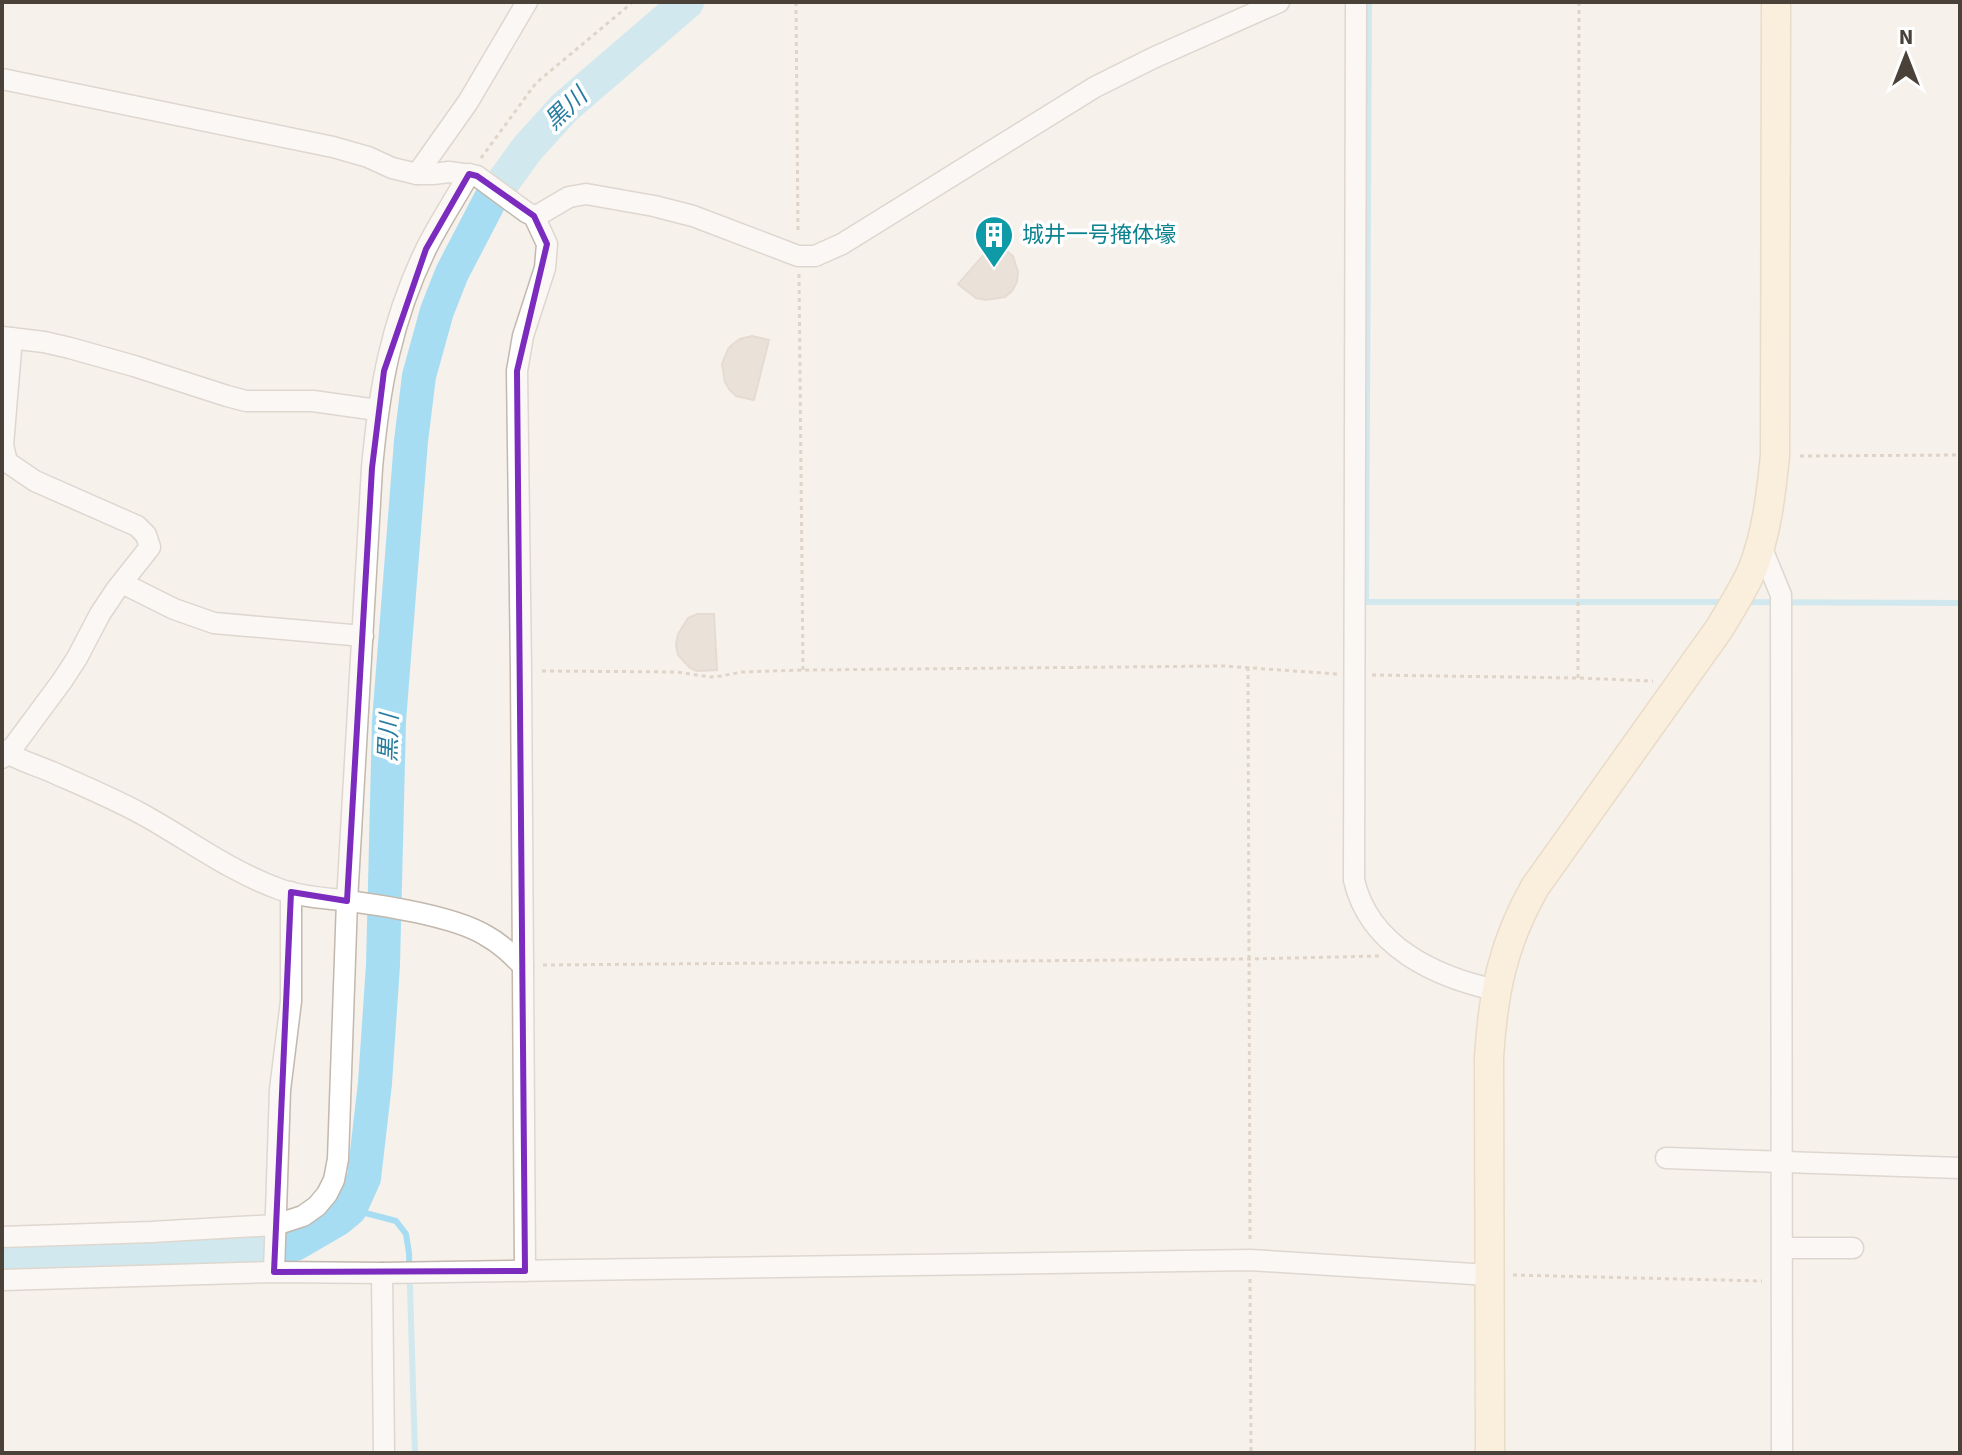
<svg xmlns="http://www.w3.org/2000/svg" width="1962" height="1455" viewBox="0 0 1962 1455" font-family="'Source Sans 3','Noto Sans JP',sans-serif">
	<rect width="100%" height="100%" fill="#f6f1eb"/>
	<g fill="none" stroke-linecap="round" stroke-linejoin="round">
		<g stroke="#a7ddf3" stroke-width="6">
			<polyline points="1369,2 1366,602 1724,602"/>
			<polyline points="1744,602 1960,603"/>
			<polyline points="350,1209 396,1221 406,1234 409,1253 415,1453"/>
		</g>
		<polyline stroke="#a7ddf3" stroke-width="34" points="2,1254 174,1248 279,1248 295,1244 338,1219 350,1209 364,1178 375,1083 383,965 389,721 411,441 419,376 437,311 452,273 490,200 527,149 564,108 687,2"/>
	</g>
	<g fill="#dbcec3" stroke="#d3c2b3" stroke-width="2">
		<polygon points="995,242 1013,256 1018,272 1017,282 1012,291 1005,297 986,300 976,298 958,284"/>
		<polygon points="752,336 769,340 754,400 736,396 729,389 725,382 722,364 728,349 733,344 740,339"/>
		<polygon points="697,614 714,614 717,670 697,671 690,668 678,655 676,645 678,634 688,618"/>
	</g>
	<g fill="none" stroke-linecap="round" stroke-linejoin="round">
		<g stroke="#c2b8ad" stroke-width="23">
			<g id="street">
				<path d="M1356,2L1354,880C1369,946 1435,977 1496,990"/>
				<polyline points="2,79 333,147 368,157 392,168 417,174 433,174 449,172 477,176 526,212 534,216 540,214 569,197 586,194 654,206 693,216 798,256 815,256 842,244 1095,87 1153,58 1279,2"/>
				<polyline points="417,174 468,102 527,2"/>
				<polyline points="2,337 44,342 70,348 134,366 227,396 246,401 313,401 377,410"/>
				<polyline points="1760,544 1781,595 1782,1453"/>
				<polyline points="122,583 174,609 214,623 363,636"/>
				<path d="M2,750C18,760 35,765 52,772C81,785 112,798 140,813C186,838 229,871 279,889C303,898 331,898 356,902C392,907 455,917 485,935C500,943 511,954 523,966"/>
				<polyline points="2,758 8,754 62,681 77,658 100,614 116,590 150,547 146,535 137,526 35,481 7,462 3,445 12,338"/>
				<polyline points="1666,1158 1960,1168"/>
				<path d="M2,1237L151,1232L275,1225L303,1216L317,1206L327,1194L334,1180L338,1159L347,901L372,468C379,390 391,321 426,249C439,223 455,199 469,174"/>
				<polyline points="1782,1248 1853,1248"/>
				<polyline points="525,1271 521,671 517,371 523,336 545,268 547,244 534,216"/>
				<polyline points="274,1272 280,1090 291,1001 291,892"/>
				<polyline points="382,1273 384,1453"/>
				<polyline points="2,1280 274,1272 382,1273 1250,1260 1489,1275"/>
			</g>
		</g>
		<g stroke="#d9c29c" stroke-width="31">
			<path id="secondary" d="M1490,1453L1489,1057C1493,993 1503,943 1535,887L1719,629C1731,609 1744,589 1753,568C1767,532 1771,493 1775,456L1776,2"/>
		</g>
		<g stroke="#c4b29e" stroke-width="3" stroke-dasharray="4 4" stroke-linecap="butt">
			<polyline points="796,2 798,234"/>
			<polyline points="481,158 536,83 633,2"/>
			<polyline points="799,274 803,670"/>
			<polyline points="1800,456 1960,455"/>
			<polyline points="1248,667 1250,1239"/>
			<polyline points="542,671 677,672 710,677 721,676 742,672 803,670 1224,666 1337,674"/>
			<polyline points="1372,675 1578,678 1653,681"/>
			<polyline points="1578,678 1579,2"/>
			<polyline points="543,965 1249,959 1379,956"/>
			<polyline points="1513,1275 1762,1281"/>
			<polyline points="1250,1279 1251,1453"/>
		</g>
		<use href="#street" stroke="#fff" stroke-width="20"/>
		<use href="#secondary" stroke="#ffeccc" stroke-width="28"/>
	</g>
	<path d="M0 0H1962V1455H0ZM469,174L477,176L534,216L547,244L517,371L525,1271L274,1272L291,892L347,901L372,468L384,371L426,249Z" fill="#f6f1eb" fill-opacity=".55" fill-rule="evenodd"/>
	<path fill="none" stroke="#7b2cbf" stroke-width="6" stroke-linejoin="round" d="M469,174L477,176L534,216L547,244L517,371L525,1271L274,1272L291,892L347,901L372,468L384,371L426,249Z"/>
	<defs>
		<g id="building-pin" transform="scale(2)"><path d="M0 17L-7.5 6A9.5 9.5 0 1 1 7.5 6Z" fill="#0f9aa8" stroke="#fff"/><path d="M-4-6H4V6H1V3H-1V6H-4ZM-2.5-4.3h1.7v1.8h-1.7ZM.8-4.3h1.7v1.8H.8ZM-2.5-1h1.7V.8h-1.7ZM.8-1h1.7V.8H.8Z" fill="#fff"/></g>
	</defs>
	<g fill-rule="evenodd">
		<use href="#building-pin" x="994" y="235"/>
	</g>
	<g text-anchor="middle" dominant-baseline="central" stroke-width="7" stroke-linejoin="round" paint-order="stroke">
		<g font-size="22" fill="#0d838f" stroke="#fff" text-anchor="start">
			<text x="1022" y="235">城井一号掩体壕</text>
		</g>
		<g font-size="24" font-style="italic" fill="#297da1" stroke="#fff">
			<text transform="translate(566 109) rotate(-44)">黒川</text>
			<text transform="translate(389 738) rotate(-88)">黒川</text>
		</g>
	</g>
	<rect width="1962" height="1455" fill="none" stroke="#4a4138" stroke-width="8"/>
	<g transform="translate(1906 56)" stroke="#ffffff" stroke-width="6" paint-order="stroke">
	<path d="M0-6L14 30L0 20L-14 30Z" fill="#4a4138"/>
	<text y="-12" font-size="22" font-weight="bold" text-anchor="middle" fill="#4a4138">N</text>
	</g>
</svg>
